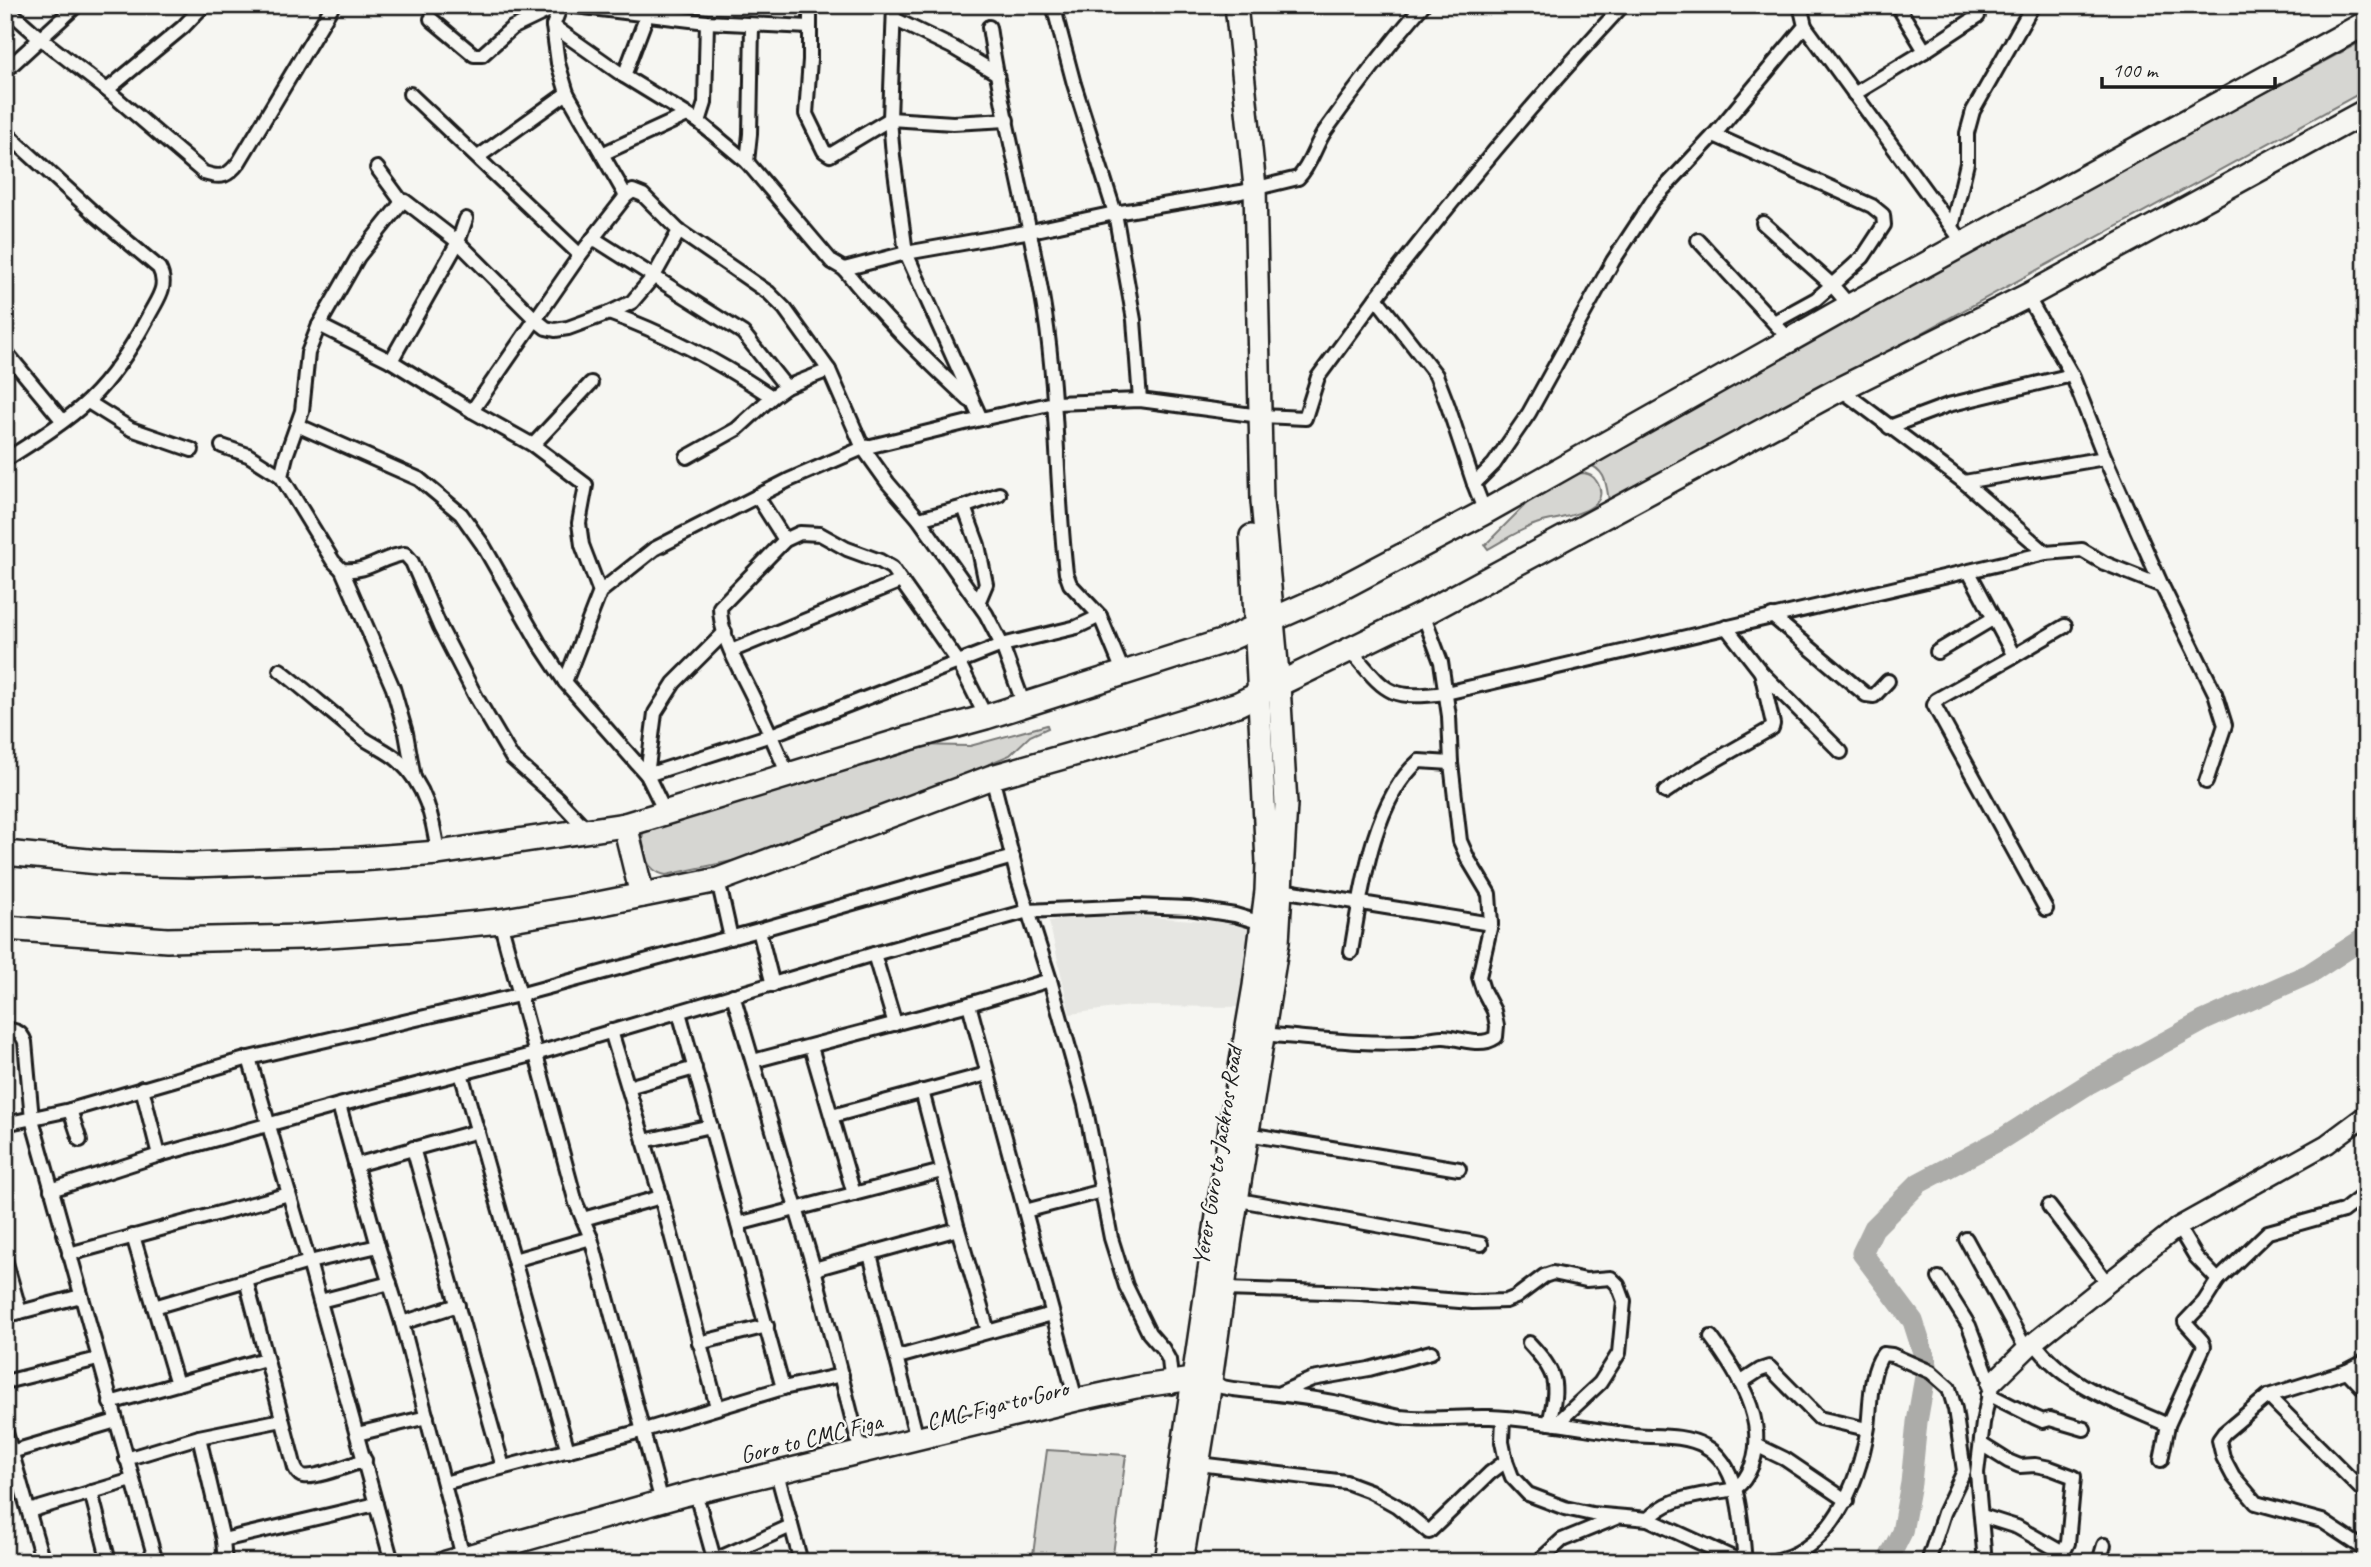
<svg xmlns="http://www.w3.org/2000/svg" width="2371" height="1567" viewBox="0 0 2371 1567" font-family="Caveat,sans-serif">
	<rect width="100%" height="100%" fill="#f6f6f2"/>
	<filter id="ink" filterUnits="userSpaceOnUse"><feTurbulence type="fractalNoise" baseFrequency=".0143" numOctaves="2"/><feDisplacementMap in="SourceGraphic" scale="14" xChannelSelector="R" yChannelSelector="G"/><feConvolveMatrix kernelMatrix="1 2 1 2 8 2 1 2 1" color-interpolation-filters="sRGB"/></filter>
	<g filter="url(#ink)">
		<polygon fill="#e6e6e2" points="1108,914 1251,924 1244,1007 1130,1006 1070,1014 1049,921"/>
		<g fill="#d6d6d2" stroke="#797977" stroke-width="2">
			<path d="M2366,39V90L1613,502L1609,501C1606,483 1606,470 1586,463L1962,255Z"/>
			<path d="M1579,473C1586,473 1593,474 1597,482C1616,514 1551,518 1536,524C1519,530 1503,541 1488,549L1485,545L1537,493Z"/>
			<path d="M1047,725L1048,728L1030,736L1010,755L991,763L971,775L919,791L871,813L788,839L746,858L666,875C645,871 639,848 644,828L908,745L970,746Z"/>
			<polygon points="1047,1450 1126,1455 1112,1562 1032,1562"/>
		</g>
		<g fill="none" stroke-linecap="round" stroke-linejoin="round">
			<polyline stroke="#acaca9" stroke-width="21" points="1887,1562 1902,1532 1911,1483 1917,1422 1927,1365 1913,1321 1862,1253 1874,1228 1919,1183 2000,1140 2090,1083 2205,1020 2309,974 2366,937"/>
			<g stroke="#1c1c1c" stroke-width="18">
				<g id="street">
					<polyline points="561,5 553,26 558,63 567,93 626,196"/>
					<polyline points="567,5 707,22 809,27"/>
					<polyline points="810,5 810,60 806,114 824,151 830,155 890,119 953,123 1007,120"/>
					<polyline points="1053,5 1074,84 1115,213 1134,320 1140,400"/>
					<path d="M5,7L40,38L107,90L204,173C222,179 228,176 239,162L333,5"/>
					<polyline points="431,19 474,55 482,55 512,28 560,5"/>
					<polyline points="894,19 952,47 996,73"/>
					<polyline points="553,26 624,76 699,122 747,162 832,262 844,269 906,253 893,156 890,119 894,5"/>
					<polyline points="1805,26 1964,244"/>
					<path d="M989,27C1003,123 1030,217 1045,314C1058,399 1056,487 1066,573L1070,584L1100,616L1124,674"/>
					<polyline points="1925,51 1978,16"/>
					<polyline points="5,71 77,5"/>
					<polyline points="624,76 647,15"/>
					<polyline points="107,90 183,27 204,5"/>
					<polyline points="410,94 580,255"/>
					<polyline points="1854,94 1925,51 1897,5"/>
					<polyline points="699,122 705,103 707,22"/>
					<path d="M5,132L97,216L159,268C169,287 157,299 148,317C132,347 114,376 89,400C66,422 32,443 5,460"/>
					<polyline points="1714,135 1872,206 1883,215 1884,225 1863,257 1832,285 1816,299 1774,322"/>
					<polyline points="602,154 687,115"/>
					<polyline points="478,157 567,93"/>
					<polyline points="747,162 750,134 752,25"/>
					<polyline points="377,168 402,202"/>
					<polyline points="466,219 458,242 391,361 472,411 533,445 586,485 579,523 582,545 600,592"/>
					<polyline points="1763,223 1832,285 1850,306"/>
					<polyline points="1952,227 1967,163 1967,133 1973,111 2033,5"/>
					<polyline points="679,231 769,293 785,309 829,370"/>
					<polyline points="593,238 743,333 786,387"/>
					<polyline points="1698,240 1790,340"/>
					<path d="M844,269C882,317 924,358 969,400"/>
					<polyline points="2027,296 2072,375 2105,458 2162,586 2104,563 2082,550 2046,553"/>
					<path d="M609,313C668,334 721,363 772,397L786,387L829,370L863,448L888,483L919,519L986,614L1002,645L1024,705"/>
					<path d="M319,325L308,353L302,411L286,456L281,476L333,561L342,570C369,573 382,556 405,554L412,562L440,627L476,697L512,758L557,798L587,830"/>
					<polyline points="5,351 62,420"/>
					<polyline points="391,361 319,325 358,257 402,202 405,201 458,242 536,320 546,328 555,330 568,328 609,313 632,302 654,276 679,231 643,195 633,191 626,196 580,255 472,411"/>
					<polyline points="88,402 131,429 192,450"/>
					<path d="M981,419L906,253L1031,231L1115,213L1241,192L1298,178C1311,165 1315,145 1325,131C1356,87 1388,46 1423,5"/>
					<polyline points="297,425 419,479 461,514 483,545 539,643 565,682 647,775 665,812"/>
					<polyline points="1889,427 1948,405 2072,375"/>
					<polyline points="533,445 591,383"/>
					<polyline points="222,446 248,455 281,476"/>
					<polyline points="687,457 737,429 772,397"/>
					<polyline points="1964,482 2105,458"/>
					<path d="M1474,484L1448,406L1436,375L1376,298C1454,197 1536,99 1623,5"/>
					<polyline points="757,496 785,540"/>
					<polyline points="964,507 978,545 986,584 978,603"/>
					<polyline points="1485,512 1474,484 1494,464 1529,413 1613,261 1653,200 1714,135 1805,26 1800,5"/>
					<polyline points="919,519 964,507 999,494"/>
					<polyline points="342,570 393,688 406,733 414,778"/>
					<polyline points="1969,572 2014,656 1936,700 1934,705 2046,909"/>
					<polyline points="901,581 959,663 986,717"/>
					<polyline points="2162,586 2215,693 2225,725 2206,782"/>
					<polyline points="1772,616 1866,695 1874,696 1888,681"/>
					<polyline points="1726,627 1761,672 1841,752"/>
					<polyline points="725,632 674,683 655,713 647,775 771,735 1002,645 1077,627 1100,616"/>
					<path d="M731,651L901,581L892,568L880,561L847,549L820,534L800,533L785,540L720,607C720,639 741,671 754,699C766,724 777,749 788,775"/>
					<path d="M1351,651C1387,693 1388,700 1446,693L2046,553L1964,482L1840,389"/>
					<polyline points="1937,652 1994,618"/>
					<polyline points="2014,656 2065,626"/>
					<path d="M280,670C308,692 335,716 363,738C375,746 389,752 399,761C426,785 433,819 438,853"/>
					<polyline points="565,682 600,592 639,561 654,549 789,480 863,448 981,419 1054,403 1140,400 1260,416 1305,418 1318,377 1376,298"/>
					<polyline points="992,777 1018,879 1050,980 1085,1105 1111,1238 1126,1286 1149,1333 1163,1349 1169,1360 1172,1387"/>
					<polyline points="1665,792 1693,773 1772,728 1773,724 1761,672"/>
					<polyline points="718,880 731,938"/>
					<polyline points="1281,890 1491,924"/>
					<polyline points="500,921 576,1203 591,1238 662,1502"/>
					<polyline points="759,930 773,985"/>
					<path d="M1351,952C1361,894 1372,801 1419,761L1451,763"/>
					<polyline points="874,954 895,1024"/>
					<polyline points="733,995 814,1269 861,1453"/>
					<polyline points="969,1004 1076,1400"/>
					<polyline points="679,1012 783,1388"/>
					<path d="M5,1029C16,1031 21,1031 25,1042L32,1119L156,1562"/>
					<polyline points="611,1031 661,1197 717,1407"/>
					<path d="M1262,1034C1311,1038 1364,1045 1412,1042C1423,1042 1433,1036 1444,1037C1462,1038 1480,1048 1496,1037L1497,1026L1494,1011L1483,990L1479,977L1491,924L1489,894L1468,859L1460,841L1451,763L1449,716L1441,662L1423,614"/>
					<polyline points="811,1047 854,1194"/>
					<polyline points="249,1058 309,1262 392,1562"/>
					<polyline points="753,1061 969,1004 1050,980"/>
					<polyline points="461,1073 568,1451"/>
					<polyline points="628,1087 695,1068"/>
					<polyline points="142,1088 159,1155"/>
					<polyline points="922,1091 958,1229 988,1331"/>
					<polyline points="339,1105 378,1246 402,1323 463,1557"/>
					<polyline points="70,1110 80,1140"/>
					<polyline points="832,1116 987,1074"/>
					<polyline points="5,1124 70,1110 249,1058 519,995 759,930 1013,857"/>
					<polyline points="1247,1134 1459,1169"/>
					<polyline points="644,1141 711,1126"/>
					<polyline points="413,1148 503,1467"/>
					<polyline points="355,1165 478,1131"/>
					<polyline points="51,1190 159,1155 339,1105 535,1054 874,954 1028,911 1136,906 1189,908 1235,915 1262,923"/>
					<polyline points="1239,1200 1481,1244"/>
					<polyline points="2049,1206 2108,1284"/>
					<polyline points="1025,1211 1102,1191"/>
					<polyline points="583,1219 661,1197"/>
					<polyline points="738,1224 942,1171"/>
					<polyline points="2178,1227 2196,1257 2218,1280 2268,1232 2343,1211 2366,1193"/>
					<polyline points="133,1236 177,1384"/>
					<polyline points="1966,1239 2026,1349"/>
					<polyline points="69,1254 289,1194"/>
					<polyline points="870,1254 917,1439"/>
					<polyline points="5,1259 20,1312"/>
					<polyline points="514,1260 591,1238"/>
					<polyline points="814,1269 958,1229"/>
					<polyline points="1939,1278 1969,1326 1991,1384 1983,1423 1977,1473 1985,1562"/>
					<path d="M246,1280L295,1468C297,1471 298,1475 303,1476C315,1479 352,1464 365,1460"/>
					<polyline points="1224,1289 1360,1293 1472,1302 1506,1301 1516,1297 1544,1276 1553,1273 1586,1280 1611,1278 1618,1285 1624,1301 1619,1353 1600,1383 1556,1424"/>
					<polyline points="320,1301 390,1283"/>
					<polyline points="154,1307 309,1262 378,1246"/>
					<polyline points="5,1316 81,1296"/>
					<polyline points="402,1323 458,1305"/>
					<path d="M2034,1342C2065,1386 2121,1404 2168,1425"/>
					<polyline points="699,1343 767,1326"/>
					<path d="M1529,1343C1557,1373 1559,1383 1549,1423"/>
					<polyline points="898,1357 1052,1314"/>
					<polyline points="2347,1371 2366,1361"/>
					<path d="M1211,1379L1222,1387L1233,1389C1266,1393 1300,1396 1333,1402C1356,1406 1378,1413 1400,1417C1430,1421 1460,1416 1490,1417C1538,1419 1585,1429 1632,1435C1656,1437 1684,1434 1705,1446C1742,1466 1741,1526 1745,1562"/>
					<polyline points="5,1382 98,1359"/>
					<polyline points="1740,1383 1760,1370 1769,1367 1819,1418 1867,1429"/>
					<polyline points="1280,1393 1312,1379 1369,1369 1431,1352"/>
					<polyline points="1988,1394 2034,1417 2043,1421 2050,1419 2084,1429"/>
					<polyline points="2268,1396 2347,1371 2366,1391"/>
					<polyline points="110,1403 265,1359"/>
					<polyline points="1503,1418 1502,1442 1506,1461 1512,1477 1528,1494 1565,1508 1592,1514 1648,1519 1742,1562"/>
					<polyline points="5,1429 43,1562"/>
					<polyline points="357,1434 427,1417"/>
					<polyline points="199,1437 223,1540 225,1562"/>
					<polyline points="1981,1444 2008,1461 2020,1466 2035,1465 2050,1468 2074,1477 2068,1543 2063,1553 2055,1562"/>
					<polyline points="1758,1446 1785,1459 1847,1501"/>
					<polyline points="11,1452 116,1421"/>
					<polyline points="126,1459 199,1437 282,1420"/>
					<polyline points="2161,1460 2168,1425 2204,1346 2202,1341 2185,1322 2204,1302 2218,1280"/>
					<polyline points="1199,1464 1346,1482 1370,1491 1397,1506 1429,1532 1490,1473 1506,1461"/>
					<polyline points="444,1483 641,1431 783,1388 842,1375"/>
					<polyline points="780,1484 801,1562"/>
					<polyline points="91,1492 109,1562"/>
					<polyline points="2366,1494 2268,1396 2224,1433 2219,1440 2223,1457 2233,1476 2256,1503 2322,1521 2366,1550"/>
					<polyline points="699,1505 715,1562"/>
					<polyline points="29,1511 132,1480"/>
					<polyline points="1982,1516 2017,1527 2063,1553"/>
					<path d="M1648,1519C1669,1498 1688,1498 1716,1492C1722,1491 1732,1491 1737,1487C1743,1483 1749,1472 1752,1465C1768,1421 1737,1372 1711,1337"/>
					<polyline points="223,1540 376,1504"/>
					<polyline points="715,1560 791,1526"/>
					<polyline points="494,1561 494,1562"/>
					<polyline points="1538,1562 1562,1540 1616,1518"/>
					<path d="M1766,1562C1831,1556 1859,1482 1868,1427C1871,1404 1869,1373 1883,1354L1892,1355L1931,1372L1949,1388L1955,1409L1964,1471L1944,1513L1928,1562"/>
					<polyline points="2099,1562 2104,1545"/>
				</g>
			</g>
			<g stroke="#1c1c1c" stroke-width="23">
				<polyline id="secondary" points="1991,1384 2034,1342 2178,1227 2327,1144 2366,1115"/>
			</g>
			<g stroke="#1c1c1c" stroke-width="26">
				<g id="primary">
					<polyline points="446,1562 684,1495 833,1459 1076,1400 1136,1387 1192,1379"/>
					<polyline points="1166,1562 1232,1114 1254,986 1266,891 1267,863 1251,536"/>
					<polyline points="1182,1562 1205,1423 1230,1245 1278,942 1286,804 1279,685 1262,501 1255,187 1236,5"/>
				</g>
			</g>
			<g stroke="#1c1c1c" stroke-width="28">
				<g id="highway">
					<polyline points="625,825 642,895"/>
					<polyline points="5,853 109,863 192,865 360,859 438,853 625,825 910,738 986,717 1224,641 1326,596 1485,512 1850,306 2366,23"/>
					<polyline points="5,928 167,940 301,937 429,928 500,921 588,906 718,880 992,777 1116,742 1238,704 1423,614 1840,389 2027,296 2366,111"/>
				</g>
			</g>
			<use href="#street" stroke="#f6f6f2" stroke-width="12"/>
			<use href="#secondary" stroke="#f6f6f2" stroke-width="18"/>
			<use href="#primary" stroke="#f6f6f2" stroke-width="21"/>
			<use href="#highway" stroke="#f6f6f2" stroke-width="23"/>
		</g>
	</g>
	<g text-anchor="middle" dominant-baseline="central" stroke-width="5" stroke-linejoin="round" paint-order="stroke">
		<g font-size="24" fill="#1c1c1c" stroke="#f6f6f2">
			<text transform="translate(1217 1156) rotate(-81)">Yerer Goro to Jackros Road</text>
			<text transform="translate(997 1405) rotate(-14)">CMC Figa to Goro</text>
			<text transform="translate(811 1438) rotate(-14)">Goro to CMC Figa</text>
		</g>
	</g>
	<rect width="2371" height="1567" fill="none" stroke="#f6f6f2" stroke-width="28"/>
	<rect x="14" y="14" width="2343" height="1539" fill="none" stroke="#1c1c1c" stroke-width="2.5" filter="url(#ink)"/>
	<path d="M2102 77v10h173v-10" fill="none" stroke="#1c1c1c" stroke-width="3.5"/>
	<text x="2112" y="77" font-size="21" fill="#1c1c1c" stroke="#f6f6f2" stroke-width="5" paint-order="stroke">100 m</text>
</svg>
